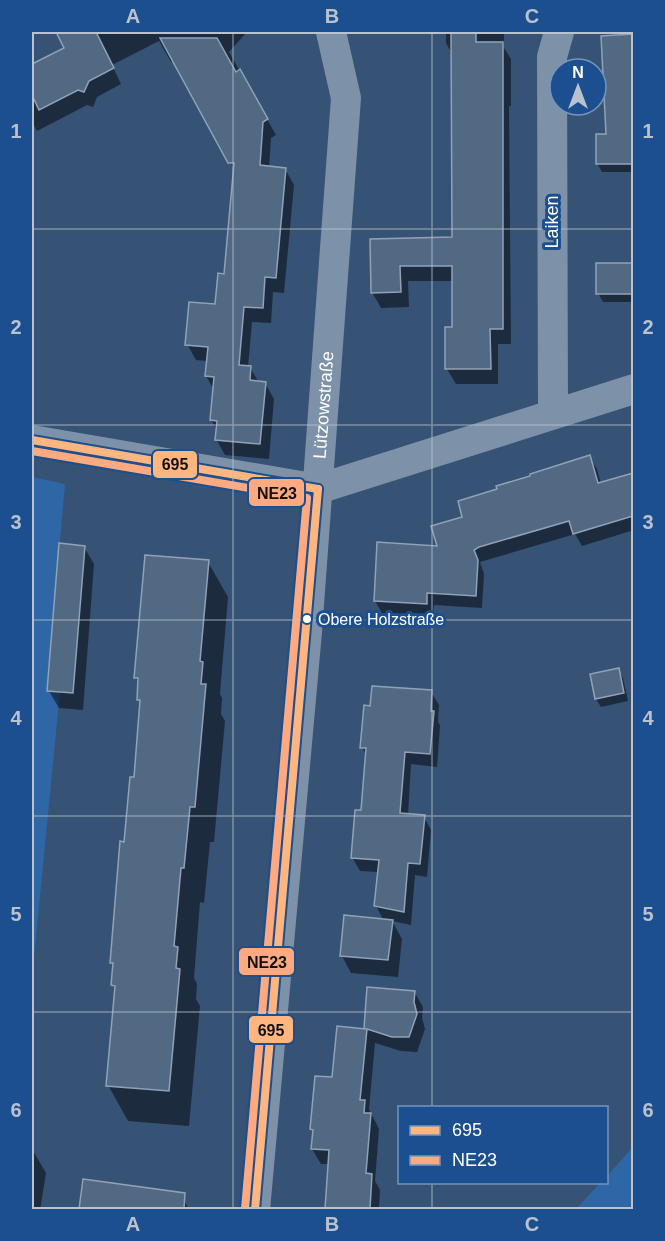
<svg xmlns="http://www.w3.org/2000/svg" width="665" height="1241" viewBox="0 0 665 1241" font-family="Helvetica,sans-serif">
	<rect width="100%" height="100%" fill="#365274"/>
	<g fill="#2f66a5">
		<polygon points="32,477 65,484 47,691 60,692 32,978"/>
		<polygon points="633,1147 633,1209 576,1209 600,1183 606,1182 607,1176"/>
	</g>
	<g fill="#0007">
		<polygon points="66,32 247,32 229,52 276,135 271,138 269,168 285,169 294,185 284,293 273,292 271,323 252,322 248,367 250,367 259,383 265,383 274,399 269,459 225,455 216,439 217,430 211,420 214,390 206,376 208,361 196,360 187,344 217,306 226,275 235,171 174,60 171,62 159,41 112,65 121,84 97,97 93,107 87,105 37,131 32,122 32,103 34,90 32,83 32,65 66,49"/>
		<polygon points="446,32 504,32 504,48 511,59 511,106 509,106 511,344 498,344 498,384 456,384 447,369 453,328 453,281 408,281 409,307 381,308 372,292 372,240 453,239 452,54 446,43"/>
		<polygon points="634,36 634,103 615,103 602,37"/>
		<polygon points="598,136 634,136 634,172 602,172 597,163"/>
		<polygon points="598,264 634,264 634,302 603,302 598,293"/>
		<polygon points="589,457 597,469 601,484 634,474 634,530 582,546 575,534 480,562 484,574 482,608 434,605 433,616 382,613 375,601 439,548 464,518"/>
		<polygon points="84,547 94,564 83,710 59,708 49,691"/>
		<polygon points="208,562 228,597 220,694 222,698 221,714 225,721 214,842 210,842 204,903 200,902 194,978 197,984 196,999 200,1006 189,1126 128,1121 108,1085 116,990 113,985 114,967 111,962 136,779 142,705 138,699 139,684 136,678"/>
		<polygon points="618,670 623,678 628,701 601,707 596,699"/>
		<polygon points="431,692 439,705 438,721 440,726 437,767 411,764 408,815 424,817 431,830 427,877 415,875 411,925 392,921 402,939 398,977 351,973 342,956 384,921 376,906 379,872 360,871 352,857 362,812 367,756 362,747 371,707"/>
		<polygon points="415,993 423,1007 422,1018 425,1029 417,1052 401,1051 375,1043 369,1109 379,1129 375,1181 380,1190 379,1207 385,1207 386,1210 326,1210 329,1164 321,1164 312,1149 314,1132 312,1129 333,1079 338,1028 367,1030 365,1028"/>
		<polygon points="32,1149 46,1173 40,1210 32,1210"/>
		<polygon points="84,1180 181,1194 189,1210 80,1210"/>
	</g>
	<g fill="#526984" stroke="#92a2b6" stroke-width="1.5">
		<polygon points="56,32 96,32 114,68 89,81 84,92 78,90 39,110 32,95 32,64 64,48"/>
		<polygon points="451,32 476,32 476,42 503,42 503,329 490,329 491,369 445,369 445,327 452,327 452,266 400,266 401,292 371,293 370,239 452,237"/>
		<polygon points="633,34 633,164 596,164 596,134 606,134 601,36"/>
		<polygon points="160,38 217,38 236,72 240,69 268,119 263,122 260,165 286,168 276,278 265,277 263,308 244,307 239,365 251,366 250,380 266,382 260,444 215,440 217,421 210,420 214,377 205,376 208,347 185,345 189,302 215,304 218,273 224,274 234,163 228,163"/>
		<rect x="596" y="263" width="37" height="31"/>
		<polygon points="590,455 598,483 633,473 633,516 573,534 569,521 479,547 474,550 478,560 476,596 427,593 427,604 374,601 377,542 437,546 431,526 462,517 458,501 497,489 496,486 530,476 530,474"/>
		<polygon points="59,543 85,546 73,693 47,691"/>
		<polygon points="145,555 209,560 200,661 203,662 201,684 206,684 195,807 190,807 184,868 181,868 174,946 178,947 176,968 180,969 169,1091 106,1086 115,986 111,985 113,963 110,963 120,841 124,842 130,777 134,777 140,700 137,700 138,678 134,678"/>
		<polygon points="619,668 624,693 595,699 590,674"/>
		<polygon points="372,686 432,690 431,711 434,711 430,754 405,752 400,813 425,815 420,864 408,863 404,912 374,906 379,860 351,858 355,810 361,810 366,748 360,748 364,705 370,706"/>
		<polygon points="344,915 393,920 388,960 340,956"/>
		<polygon points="367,987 415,991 414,1002 417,1014 409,1037 392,1037 367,1029 360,1100 365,1100 364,1113 371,1113 366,1173 372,1174 370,1209 325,1209 329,1150 311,1149 313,1130 310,1129 315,1076 332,1077 337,1026 366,1029 364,1028"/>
		<polygon points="83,1179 185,1193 184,1209 79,1209"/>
	</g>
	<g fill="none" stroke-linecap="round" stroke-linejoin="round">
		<g stroke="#7d92a8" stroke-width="30">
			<polyline points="553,413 552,57 559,32"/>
			<polyline points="32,440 318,489 634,389"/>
			<path id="s1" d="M255,1210L307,632L346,98L331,32"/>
		</g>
		<g stroke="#1b4f8f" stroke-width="12">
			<g id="bus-1">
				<polyline points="32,440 318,489"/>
				<polyline points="255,1210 318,489"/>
			</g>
		</g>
		<g stroke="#1b4f8f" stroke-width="12">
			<polyline id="bus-2" points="32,451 307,498 245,1209"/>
		</g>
		<use href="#bus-1" stroke="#ffb580" stroke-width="8"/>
		<use href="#bus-2" stroke="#ffa980" stroke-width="8"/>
	</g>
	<path fill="none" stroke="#b9c2ce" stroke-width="1.5" stroke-opacity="0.55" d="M233,32V1210M432,32V1108M32,229H634M32,425H634M32,620H634M32,816H634M32,1012H634M432,1182V1210"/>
	<circle fill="#fff" stroke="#1b4f8f" stroke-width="2" cx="307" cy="619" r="5"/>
	<g text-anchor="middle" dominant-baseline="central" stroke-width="6" stroke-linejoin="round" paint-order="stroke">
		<g font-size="16" fill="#fff" stroke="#1b4f8f" text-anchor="start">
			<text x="318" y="619">Obere Holzstraße</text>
		</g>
		<g font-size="18" fill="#fff" stroke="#1b4f8f">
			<text transform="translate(552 222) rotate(-90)">Laiken</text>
			<text stroke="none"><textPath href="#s1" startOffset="808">Lützowstraße</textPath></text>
		</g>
	</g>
	<g stroke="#1b4f8f" stroke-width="2">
		<rect x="152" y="450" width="46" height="29" rx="6" fill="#ffb580"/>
		<rect x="248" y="478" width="57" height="29" rx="6" fill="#ffa980"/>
		<rect x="238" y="947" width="57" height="29" rx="6" fill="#ffa980"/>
		<rect x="248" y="1015" width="46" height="29" rx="6" fill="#ffb580"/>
	</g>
	<g font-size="16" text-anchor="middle" font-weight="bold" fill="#111">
		<text x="175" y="470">695</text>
		<text x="277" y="499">NE23</text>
		<text x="267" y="968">NE23</text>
		<text x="271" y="1036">695</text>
	</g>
	<rect width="665" height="1241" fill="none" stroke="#1b4f8f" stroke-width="66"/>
	<rect x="398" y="1106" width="210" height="78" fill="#1b4f8f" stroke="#7695bc" stroke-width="1.5"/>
	<rect x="410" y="1126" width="30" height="9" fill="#ffb580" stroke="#7695bc" stroke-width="1.5"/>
	<text x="452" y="1136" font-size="18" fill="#ffffff">695</text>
	<rect x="410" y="1156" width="30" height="9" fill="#ffa980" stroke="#7695bc" stroke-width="1.5"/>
	<text x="452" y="1166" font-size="18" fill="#ffffff">NE23</text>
	<g transform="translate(578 87)"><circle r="28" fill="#1b4f8f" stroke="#7695bc" stroke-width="1.5"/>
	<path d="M0-4.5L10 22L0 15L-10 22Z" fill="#b9c2ce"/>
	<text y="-9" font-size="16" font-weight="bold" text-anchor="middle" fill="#ffffff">N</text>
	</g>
	<rect x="33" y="33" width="599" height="1175" fill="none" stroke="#b9c2ce" stroke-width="2"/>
	<g font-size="20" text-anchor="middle" font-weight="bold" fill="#b9c2ce">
		<text x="133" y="23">A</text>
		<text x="332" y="23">B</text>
		<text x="532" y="23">C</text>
		<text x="16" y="138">1</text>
		<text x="648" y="138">1</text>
		<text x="16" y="334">2</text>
		<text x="648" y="334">2</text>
		<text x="16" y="529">3</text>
		<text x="648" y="529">3</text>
		<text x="16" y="725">4</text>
		<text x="648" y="725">4</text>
		<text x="16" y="921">5</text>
		<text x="648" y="921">5</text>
		<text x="16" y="1117">6</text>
		<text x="648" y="1117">6</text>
		<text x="133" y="1231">A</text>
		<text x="332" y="1231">B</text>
		<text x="532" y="1231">C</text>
	</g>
</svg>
